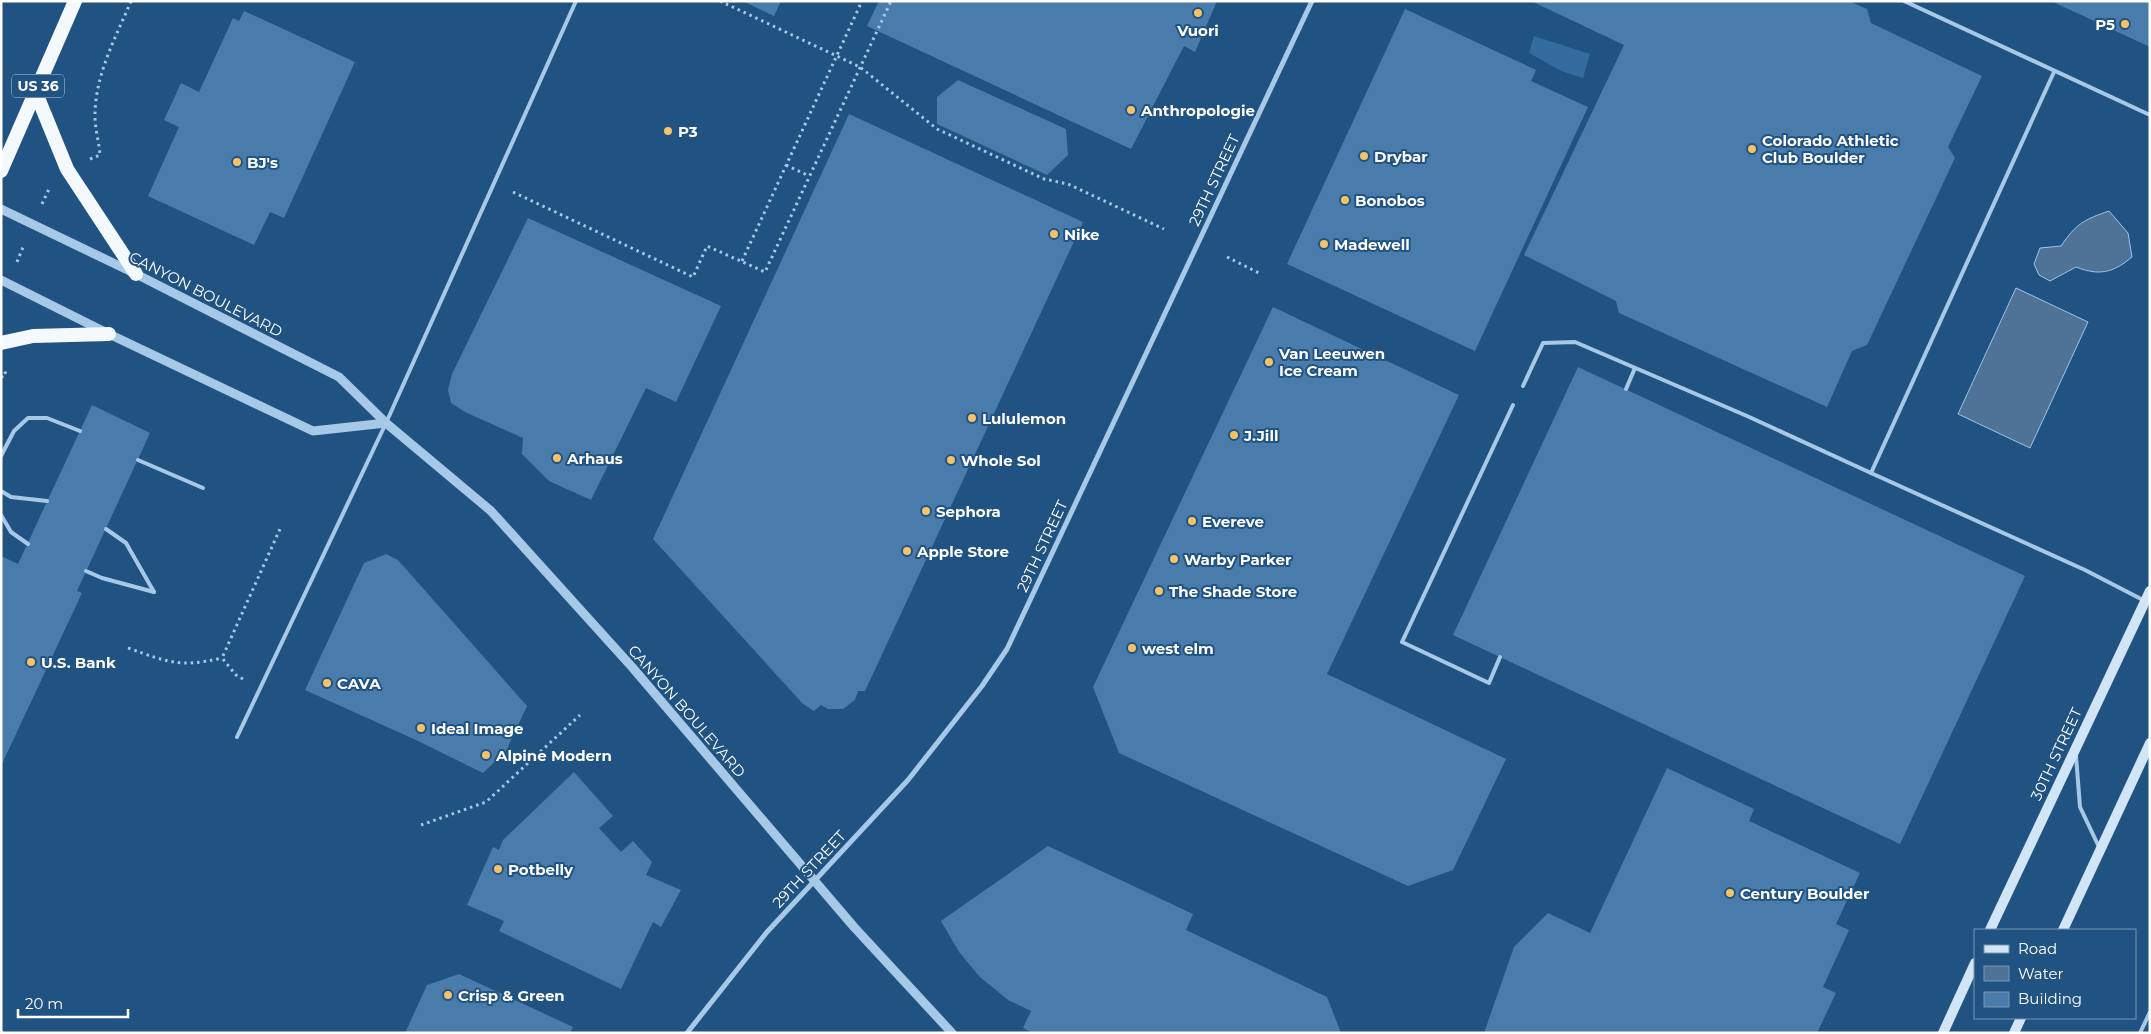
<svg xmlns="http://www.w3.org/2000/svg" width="2151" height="1034" viewBox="0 0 2151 1034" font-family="Montserrat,sans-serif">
	<rect width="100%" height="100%" fill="#205282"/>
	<polygon fill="#346ca0" points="1534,36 1590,54 1583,78 1561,71 1529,53"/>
	<g fill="#4f7396" stroke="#9bc5ea">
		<path d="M2109,211L2128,233L2132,257C2113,273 2099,276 2076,267L2050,281L2039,275L2034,264L2040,248L2061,246C2076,224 2083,220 2109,211Z"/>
		<polygon points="2016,288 2088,322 2030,448 1958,414"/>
	</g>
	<g fill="#497cab">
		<polygon points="743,1 781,1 774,16"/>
		<polygon points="879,1 1217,1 1195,52 1184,46 1131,149 867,26"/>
		<polygon points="1531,1 1849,1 1867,9 1871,23 1982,76 1948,147 1955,158 1867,345 1852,351 1827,407 1619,313 1616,301 1524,255 1624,45"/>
		<polygon points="2051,1 2150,1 2150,47"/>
		<polygon points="1405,9 1536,70 1531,81 1588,107 1475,351 1287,264"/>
		<polygon points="244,11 355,62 284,218 270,212 254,245 148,196 179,127 164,120 181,83 199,92 233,18 239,21"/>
		<polygon points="958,80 1066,129 1068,155 1047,175 937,124 937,97"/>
		<polygon points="849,114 1083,222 865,691 858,691 855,700 843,709 828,709 821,705 814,711 803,704 653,539"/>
		<polygon points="528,218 721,306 676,402 646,388 591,500 549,481 522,454 523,438 465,412 451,403 448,390 452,374"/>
		<polygon points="1273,307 1459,395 1327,674 1506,759 1453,870 1408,886 1119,753 1093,687"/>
		<polygon points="1578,367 2025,576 1900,844 1453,635"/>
		<polygon points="92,405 150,433 77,591 82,593 1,766 1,556 18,564"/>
		<polygon points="386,554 398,560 527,706 506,751 483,773 416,740 305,690 364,563"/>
		<polygon points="1667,768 1754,809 1749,821 1860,873 1836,924 1849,930 1823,987 1836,993 1817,1033 1484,1033 1514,947 1548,913 1590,933"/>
		<polygon points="574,772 613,816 599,828 621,852 633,841 652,862 646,875 681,890 661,927 653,922 621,989 499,931 504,921 467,905 493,847 499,850 503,840"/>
		<polygon points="1048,846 1193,914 1186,930 1327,997 1341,1033 1033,1033 1023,1028 1031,1011 1008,1000 980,977 959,952 941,921"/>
		<polygon points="459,974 573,1027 570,1033 405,1033 427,985"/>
	</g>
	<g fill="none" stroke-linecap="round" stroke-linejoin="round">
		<g stroke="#a7c9e8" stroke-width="3" stroke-dasharray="2.5 4" stroke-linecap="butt">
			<polyline points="720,1 860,67 937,129 1044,179 1068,184 1164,229"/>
			<path d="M90,159L100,155C99,142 95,129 95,116C95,75 115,39 131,1"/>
			<polyline points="786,165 809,176"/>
			<polyline points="513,192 693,277 707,246 765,272 891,1"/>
			<polyline points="42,204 49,189"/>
			<polyline points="1227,257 1259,273"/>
			<polyline points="742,261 862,1"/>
			<polyline points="17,262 23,247"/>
			<polyline points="1,377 6,375 4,369"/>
			<path d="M128,648C168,662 179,668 222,658"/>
			<polyline points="243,679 236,675 222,658 280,529"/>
			<polyline points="421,825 486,802 580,715"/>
		</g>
		<g stroke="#a7c9e8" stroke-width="4">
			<polyline points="1904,1 2150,115"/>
			<polyline points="2054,72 1871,473 2085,570 2145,601"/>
			<polyline points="1523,386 1543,343 1575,342 1747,416 1871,473"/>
			<polyline points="1626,389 1635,368"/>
			<polyline points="1,456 14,431 28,418 47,418 80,431"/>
			<polyline points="138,460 203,488"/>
			<polyline points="1,491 11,497 47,501"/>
			<polyline points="1,515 11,532 28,544"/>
			<polyline points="106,529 126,543 154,592"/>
			<polyline points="86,571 102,578 154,592"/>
			<polyline points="1500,657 1489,683 1402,642 1513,405"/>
			<polyline points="237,737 386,423 576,1"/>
			<polyline points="2076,756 2080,807 2099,847"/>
			<polyline points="1,1032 2,1033"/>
			<polyline points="2140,1033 2150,1012"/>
		</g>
		<polyline stroke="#a7c9e8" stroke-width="5" points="687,1033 767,932 908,780 982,686 1007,649 1312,1"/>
		<g stroke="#a7c9e8" stroke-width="9">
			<polyline points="1,209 136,274 339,377 386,423 491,511 632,667 854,927 952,1033"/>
			<polyline points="1,280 109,334 313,431 386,423"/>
		</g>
		<g stroke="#d2e5f7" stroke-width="10">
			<polyline points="1990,930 2150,591"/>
			<polyline points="2063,930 2150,743"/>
			<polyline points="1943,1033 1975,963"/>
			<polyline points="2014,1033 2021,1018"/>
		</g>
		<g stroke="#f4f9fe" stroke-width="14">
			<polyline points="36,93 67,169 136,274"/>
			<polyline points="1,171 75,1"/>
			<polyline points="1,343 33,336 109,334"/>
		</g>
	</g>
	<g fill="#f5c268" stroke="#205282" stroke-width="2">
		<circle cx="1198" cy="13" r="5"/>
		<circle cx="2125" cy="24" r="5"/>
		<circle cx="1131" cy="110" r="5"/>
		<circle cx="668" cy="131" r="5"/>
		<circle cx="1752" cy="149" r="5"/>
		<circle cx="1364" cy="156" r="5"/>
		<circle cx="237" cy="162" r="5"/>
		<circle cx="1345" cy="200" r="5"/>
		<circle cx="1054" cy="234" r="5"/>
		<circle cx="1324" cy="244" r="5"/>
		<circle cx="1269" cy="362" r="5"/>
		<circle cx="972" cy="418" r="5"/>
		<circle cx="1234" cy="435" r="5"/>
		<circle cx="557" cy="458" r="5"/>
		<circle cx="951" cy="460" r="5"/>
		<circle cx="926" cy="511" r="5"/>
		<circle cx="1192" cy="521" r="5"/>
		<circle cx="907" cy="551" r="5"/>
		<circle cx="1174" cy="559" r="5"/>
		<circle cx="1159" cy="591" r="5"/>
		<circle cx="1132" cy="648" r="5"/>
		<circle cx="31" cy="662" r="5"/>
		<circle cx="327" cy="683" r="5"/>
		<circle cx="421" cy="728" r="5"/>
		<circle cx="486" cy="755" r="5"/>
		<circle cx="498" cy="869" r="5"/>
		<circle cx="1730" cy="893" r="5"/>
		<circle cx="448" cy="995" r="5"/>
	</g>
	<g text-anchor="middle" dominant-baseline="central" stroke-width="4" stroke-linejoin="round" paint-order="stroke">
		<rect fill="#205282" stroke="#bccbda" stroke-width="1" x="12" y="74.5" width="52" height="23" rx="4"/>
		<g font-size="14" font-weight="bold" fill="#fff">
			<text x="38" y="86">US 36</text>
		</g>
		<g font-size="15" font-weight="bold" fill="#fff" stroke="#205282" text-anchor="start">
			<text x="2115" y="24" text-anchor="end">P5</text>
			<text x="1198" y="30" text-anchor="middle">Vuori</text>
			<text x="1141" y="110">Anthropologie</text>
			<text x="678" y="131">P3</text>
			<text x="1762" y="140">Colorado Athletic<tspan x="1762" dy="17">Club Boulder</tspan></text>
			<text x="1374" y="156">Drybar</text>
			<text x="247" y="162">BJ's</text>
			<text x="1355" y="200">Bonobos</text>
			<text x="1064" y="234">Nike</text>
			<text x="1334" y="244">Madewell</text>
			<text x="1279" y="353">Van Leeuwen<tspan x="1279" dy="17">Ice Cream</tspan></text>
			<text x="982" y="418">Lululemon</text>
			<text x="1244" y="435">J.Jill</text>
			<text x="567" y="458">Arhaus</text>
			<text x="961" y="460">Whole Sol</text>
			<text x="936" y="511">Sephora</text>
			<text x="1202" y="521">Evereve</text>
			<text x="917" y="551">Apple Store</text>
			<text x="1184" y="559">Warby Parker</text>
			<text x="1169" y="591">The Shade Store</text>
			<text x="1142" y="648">west elm</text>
			<text x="41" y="662">U.S. Bank</text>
			<text x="337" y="683">CAVA</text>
			<text x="431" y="728">Ideal Image</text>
			<text x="496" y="755">Alpine Modern</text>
			<text x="508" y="869">Potbelly</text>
			<text x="1740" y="893">Century Boulder</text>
			<text x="458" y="995">Crisp &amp; Green</text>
		</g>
		<g font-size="15" fill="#fff" stroke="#205282">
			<text transform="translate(1214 180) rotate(-65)">29TH STREET</text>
			<text transform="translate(206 294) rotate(27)">CANYON BOULEVARD</text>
			<text transform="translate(1042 546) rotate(-65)">29TH STREET</text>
			<text transform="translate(687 711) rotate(49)">CANYON BOULEVARD</text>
			<text transform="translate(2056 754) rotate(-65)">30TH STREET</text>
			<text transform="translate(809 869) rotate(-47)">29TH STREET</text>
		</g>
	</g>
	<rect width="2151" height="1034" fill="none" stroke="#ffffff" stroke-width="5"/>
	<rect x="1974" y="929" width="162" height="90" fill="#205282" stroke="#7997b4"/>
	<rect x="1984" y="945" width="25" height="8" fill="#d2e5f7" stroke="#7997b4"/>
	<text x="2018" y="954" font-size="15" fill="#ffffff">Road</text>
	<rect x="1984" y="966" width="25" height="15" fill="#4f7396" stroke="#7997b4"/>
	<text x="2018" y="979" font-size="15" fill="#ffffff">Water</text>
	<rect x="1984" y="992" width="25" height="15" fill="#497cab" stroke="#7997b4"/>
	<text x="2018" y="1004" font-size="15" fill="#ffffff">Building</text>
	<path d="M18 1009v8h110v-8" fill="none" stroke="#ffffff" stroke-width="2.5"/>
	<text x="25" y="1009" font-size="15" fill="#ffffff" stroke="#205282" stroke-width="4" paint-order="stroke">20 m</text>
</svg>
